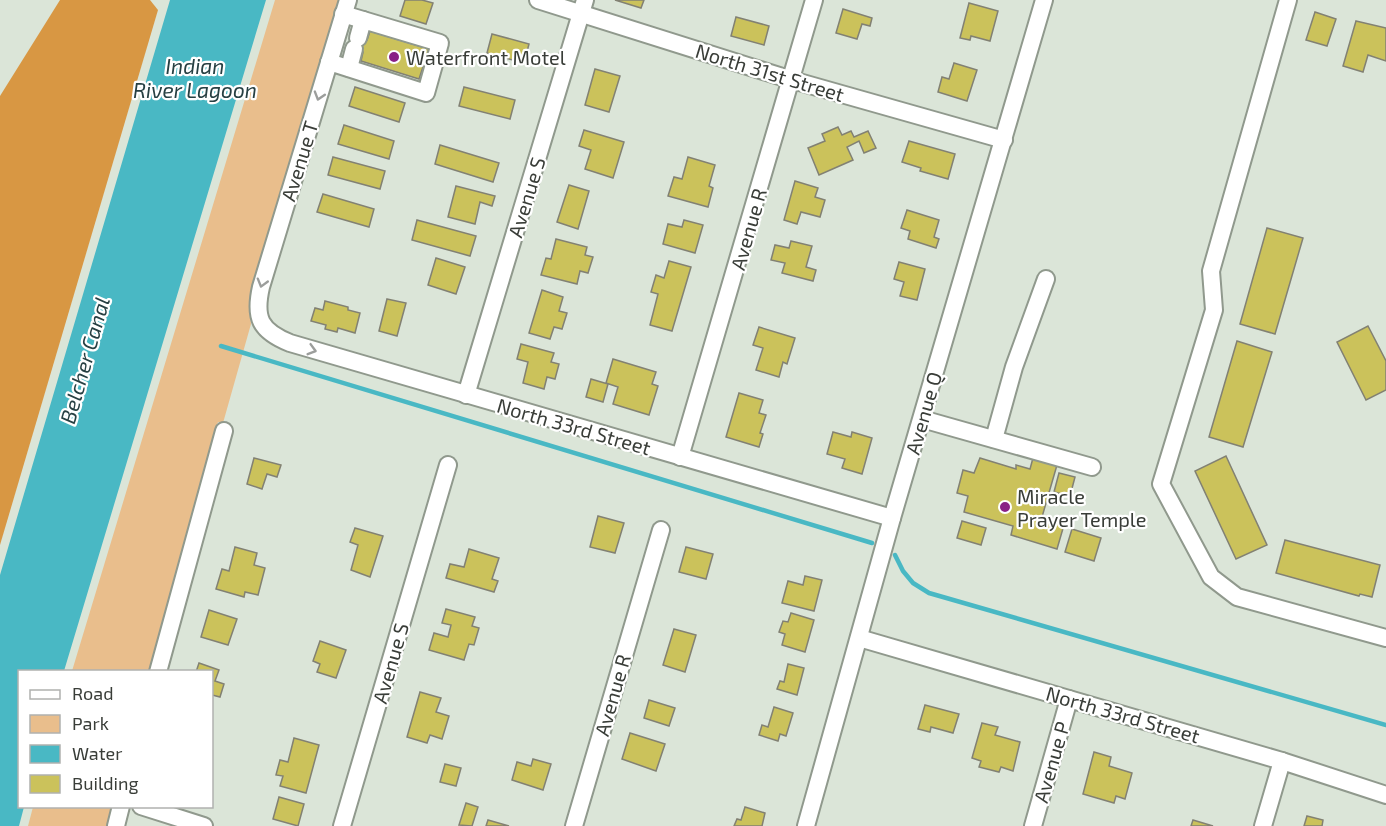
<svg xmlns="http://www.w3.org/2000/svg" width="1386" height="826" viewBox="0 0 1386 826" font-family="'Exo 2',sans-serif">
	<rect width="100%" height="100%" fill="#dbe5d8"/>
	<g fill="#e9be8c">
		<polygon points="275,0 339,0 253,285 249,304 251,324 223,423 218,422 149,671 72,671"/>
		<polygon points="33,807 33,806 112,807 107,826 28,826"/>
	</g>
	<polygon fill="#d89743" points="60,0 150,0 158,10 0,545 0,96"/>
	<polygon fill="#49b8c4" points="170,0 266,0 64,671 20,672 20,806 24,807 19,826 0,826 0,575"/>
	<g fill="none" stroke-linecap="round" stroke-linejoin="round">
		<g stroke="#49b8c4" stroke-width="4.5">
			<polyline points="221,346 872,543"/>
			<polyline points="895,555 903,571 913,583 929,593 1386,725"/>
		</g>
	</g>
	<g fill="#cbc25b" stroke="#828173" stroke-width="1.5">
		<polygon points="405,0 422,0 433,3 426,24 400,16"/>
		<polygon points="615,0 644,0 641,8"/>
		<polygon points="969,3 998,11 990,41 971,36 970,40 960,38"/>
		<polygon points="843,9 872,18 870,26 862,24 857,39 836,33"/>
		<polygon points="1315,12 1336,19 1327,46 1306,40"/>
		<polygon points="736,17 769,26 764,45 731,36"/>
		<polygon points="1356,21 1386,28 1386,61 1368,55 1363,72 1343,66"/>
		<polygon points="370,31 429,49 419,79 361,61 363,52 351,48 357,37 367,40"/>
		<polygon points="492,34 529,44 524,63 487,53"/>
		<polygon points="954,63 977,70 967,101 938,92 942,77 949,79"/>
		<polygon points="595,69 620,76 609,112 585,105"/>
		<polygon points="355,87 405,103 399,122 349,106"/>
		<polygon points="464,87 515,100 510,119 459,106"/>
		<polygon points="344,125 394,141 389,159 338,144"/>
		<polygon points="838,127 842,135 851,131 854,137 868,131 876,148 864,153 859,141 847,147 853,160 819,175 808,148 825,141 822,134"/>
		<polygon points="584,130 624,142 613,178 585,169 591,150 579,146"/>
		<polygon points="909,141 955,154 948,179 920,171 921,168 902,162"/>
		<polygon points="440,145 499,163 493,182 435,164"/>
		<polygon points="333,157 385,171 380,189 328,175"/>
		<polygon points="688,157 715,165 709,186 713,188 708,207 668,196 674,177 682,179"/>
		<polygon points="795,181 818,188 815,197 825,200 820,217 801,212 797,224 784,220"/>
		<polygon points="569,185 589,191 578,229 557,222"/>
		<polygon points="456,186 495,196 492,206 480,202 475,224 448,217"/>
		<polygon points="323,194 374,209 369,227 317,212"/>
		<polygon points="907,210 939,220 934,237 939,239 936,248 908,239 910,231 901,228"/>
		<polygon points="417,220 476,236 470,256 412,240"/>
		<polygon points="684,220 703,225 695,253 663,244 668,224 682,227"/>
		<polygon points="1267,228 1303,238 1275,334 1240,324"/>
		<polygon points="556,239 587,247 585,255 593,257 588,273 580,271 577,284 541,275 546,258 551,259"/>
		<polygon points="791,241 812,246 806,267 816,270 813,281 782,273 785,263 771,260 775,245 789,248"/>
		<polygon points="436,258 465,267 456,294 428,285"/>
		<polygon points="669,261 691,267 672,331 650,325 658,294 651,292 656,275 664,278"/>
		<polygon points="899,262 925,269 917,300 900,296 904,282 894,279"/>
		<polygon points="542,290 563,297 559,311 567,313 562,329 554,327 550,339 529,333"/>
		<polygon points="387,299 406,303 397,336 379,331"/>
		<polygon points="325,301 348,307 348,310 360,313 355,333 338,328 337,332 325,329 326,325 311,321 315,308 323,310"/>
		<polygon points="1368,326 1386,361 1386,390 1366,400 1337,342"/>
		<polygon points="759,327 795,338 787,364 783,362 779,377 756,370 763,348 753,345"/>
		<polygon points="1237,341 1272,352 1243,447 1209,437"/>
		<polygon points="521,344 554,353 551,362 559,364 555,379 547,377 544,389 523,383 528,362 517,359"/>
		<polygon points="613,359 656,372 652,384 658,386 649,415 613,404 618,387 606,383"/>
		<polygon points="591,379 608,384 603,402 586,397"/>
		<polygon points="739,393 763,400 759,413 766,415 760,433 763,434 759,447 726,437"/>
		<polygon points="833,432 851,437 852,432 872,438 862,474 842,468 845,459 827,454"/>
		<polygon points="1226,456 1267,545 1236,559 1195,471"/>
		<polygon points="254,458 281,465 277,477 267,474 262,489 247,484"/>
		<polygon points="980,458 1016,469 1016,465 1030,469 1033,458 1057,465 1042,517 1064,525 1057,549 1011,535 1013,526 964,512 968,496 957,493 963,470 974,473"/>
		<polygon points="1059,473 1075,477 1070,496 1054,492"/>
		<polygon points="598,516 624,523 615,553 590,547"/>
		<polygon points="962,521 986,528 981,545 957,538"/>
		<polygon points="355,528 383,536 370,577 351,570 358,545 350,542"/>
		<polygon points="1072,529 1101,538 1094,561 1065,552"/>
		<polygon points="1285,540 1380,565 1372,597 1360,594 1359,596 1276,573"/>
		<polygon points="235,547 257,553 254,565 265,568 258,595 245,592 244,597 216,589 222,569 229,571"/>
		<polygon points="686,547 713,554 706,579 679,572"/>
		<polygon points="469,549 499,558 492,579 498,581 494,592 446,578 450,564 464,567"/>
		<polygon points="805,576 822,580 814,611 782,603 788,581 803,585"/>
		<polygon points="446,609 475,617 472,626 479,628 474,645 469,644 464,660 429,650 434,633 448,637 451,625 442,623"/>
		<polygon points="209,610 237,619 228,645 201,637"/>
		<polygon points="791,613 814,620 805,652 782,645 785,634 779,632 783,621 788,622"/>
		<polygon points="674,629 696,635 685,672 663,665"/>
		<polygon points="320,641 346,650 336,678 317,672 320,664 313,661"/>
		<polygon points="199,663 219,670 215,681 224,684 220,697 212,695 212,672 196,672"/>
		<polygon points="788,664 804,668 797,695 777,689 780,681 784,682"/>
		<polygon points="420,692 441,698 436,712 449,716 442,739 430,735 427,743 407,737"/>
		<polygon points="649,700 675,708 669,726 644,718"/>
		<polygon points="925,705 959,714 953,733 931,727 930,732 918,729"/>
		<polygon points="774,707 793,713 786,736 780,734 778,741 759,735 762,725 768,727"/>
		<polygon points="982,723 998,727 995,735 1020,742 1013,771 1001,767 999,772 979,767 981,761 972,758"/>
		<polygon points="630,733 665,744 656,771 622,759"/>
		<polygon points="294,738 319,745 306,793 280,786 283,776 276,775 280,760 288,762"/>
		<polygon points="1094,752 1111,757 1109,766 1132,773 1125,799 1116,796 1114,803 1083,794"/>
		<polygon points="533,759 551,764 543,790 512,780 517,762 531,766"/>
		<polygon points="445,764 461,768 456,786 440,782"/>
		<polygon points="279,797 304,804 298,826 273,819"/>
		<polygon points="466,803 478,807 472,826 459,825"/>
		<polygon points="745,807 765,813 762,826 734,826 737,819 741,820"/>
		<polygon points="1307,816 1323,820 1322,826 1304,826"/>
		<polygon points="488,820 509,826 486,826"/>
		<polygon points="1193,820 1213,826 1191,826"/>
	</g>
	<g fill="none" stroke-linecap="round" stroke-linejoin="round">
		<g stroke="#90998d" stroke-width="20">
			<g id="minor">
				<path d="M348,0L261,287C254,318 260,331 290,343L892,518"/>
				<polyline points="538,0 792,80 1004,140"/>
				<polyline points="1288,0 1211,271 1214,310 1161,484 1211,577 1237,597 1386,638"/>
				<polyline points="358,38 363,20"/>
				<polyline points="329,62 426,93 440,43 343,14"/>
				<polyline points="349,68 354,49"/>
				<polyline points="466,395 585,0"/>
				<polyline points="922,419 1092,467"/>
				<polyline points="994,439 1014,367 1046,279"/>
				<polyline points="680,457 814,0"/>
				<polyline points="859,638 1282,761 1386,795"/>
				<polyline points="158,672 224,431"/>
				<polyline points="141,806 204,826"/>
				<polyline points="116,826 121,806"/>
				<polyline points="342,826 448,465"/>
				<polyline points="574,826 661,530"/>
				<polyline points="806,826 892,518 1044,0"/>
				<polyline points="1033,826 1069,699"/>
				<polyline points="1263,826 1282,761"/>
			</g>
		</g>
		<use href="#minor" stroke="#fff" stroke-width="16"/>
	</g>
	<defs><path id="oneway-chevron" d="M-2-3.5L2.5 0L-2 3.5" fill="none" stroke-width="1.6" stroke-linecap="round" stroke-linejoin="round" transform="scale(1.5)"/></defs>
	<g stroke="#9c9e9c">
		<use href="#oneway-chevron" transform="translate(319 96) rotate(107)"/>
		<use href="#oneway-chevron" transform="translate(262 283) rotate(106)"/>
		<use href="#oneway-chevron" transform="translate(312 350) rotate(16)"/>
	</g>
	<g fill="#892085" stroke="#fff" stroke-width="2">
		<circle cx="394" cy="57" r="6"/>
		<circle cx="1005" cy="507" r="6"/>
	</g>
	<g text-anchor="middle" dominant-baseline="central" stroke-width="4.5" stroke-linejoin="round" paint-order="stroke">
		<g font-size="20" fill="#393d38" stroke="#fff" text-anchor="start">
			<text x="406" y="57">Waterfront Motel</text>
			<text x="1017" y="496">Miracle<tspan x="1017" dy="23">Prayer Temple</tspan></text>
		</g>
		<g font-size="20" fill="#393d38" stroke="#fff">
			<text transform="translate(770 72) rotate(17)">North 31st Street</text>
			<text transform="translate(299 161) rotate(-73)">Avenue T</text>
			<text transform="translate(526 197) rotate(-73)">Avenue S</text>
			<text transform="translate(748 229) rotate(-74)">Avenue R</text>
			<text transform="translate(923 413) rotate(-74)">Avenue Q</text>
			<text transform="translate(574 426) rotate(16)">North 33rd Street</text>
			<text transform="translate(390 663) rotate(-74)">Avenue S</text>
			<text transform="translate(612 695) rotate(-74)">Avenue R</text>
			<text transform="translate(1123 714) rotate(16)">North 33rd Street</text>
			<text transform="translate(1051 762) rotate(-74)">Avenue P</text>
		</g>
		<g font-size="21" font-style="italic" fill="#274043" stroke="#fff">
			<text x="195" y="65">Indian<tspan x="195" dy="24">River Lagoon</tspan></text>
			<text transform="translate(84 360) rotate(-74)">Belcher Canal</text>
		</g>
	</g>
	<rect x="18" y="670" width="195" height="138" fill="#ffffff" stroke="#b0b1af" stroke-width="1.5"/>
	<rect x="30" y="690" width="30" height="9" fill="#ffffff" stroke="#b0b1af" stroke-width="1.5"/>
	<text x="72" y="700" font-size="18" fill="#393d38">Road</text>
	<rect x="30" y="715" width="30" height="18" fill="#e9be8c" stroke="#b0b1af" stroke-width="1.5"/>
	<text x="72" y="730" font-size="18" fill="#393d38">Park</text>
	<rect x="30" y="745" width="30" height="18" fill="#49b8c4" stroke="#b0b1af" stroke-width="1.5"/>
	<text x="72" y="760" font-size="18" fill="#393d38">Water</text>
	<rect x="30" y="775" width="30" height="18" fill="#cbc25b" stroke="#b0b1af" stroke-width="1.5"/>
	<text x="72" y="790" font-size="18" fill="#393d38">Building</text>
</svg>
